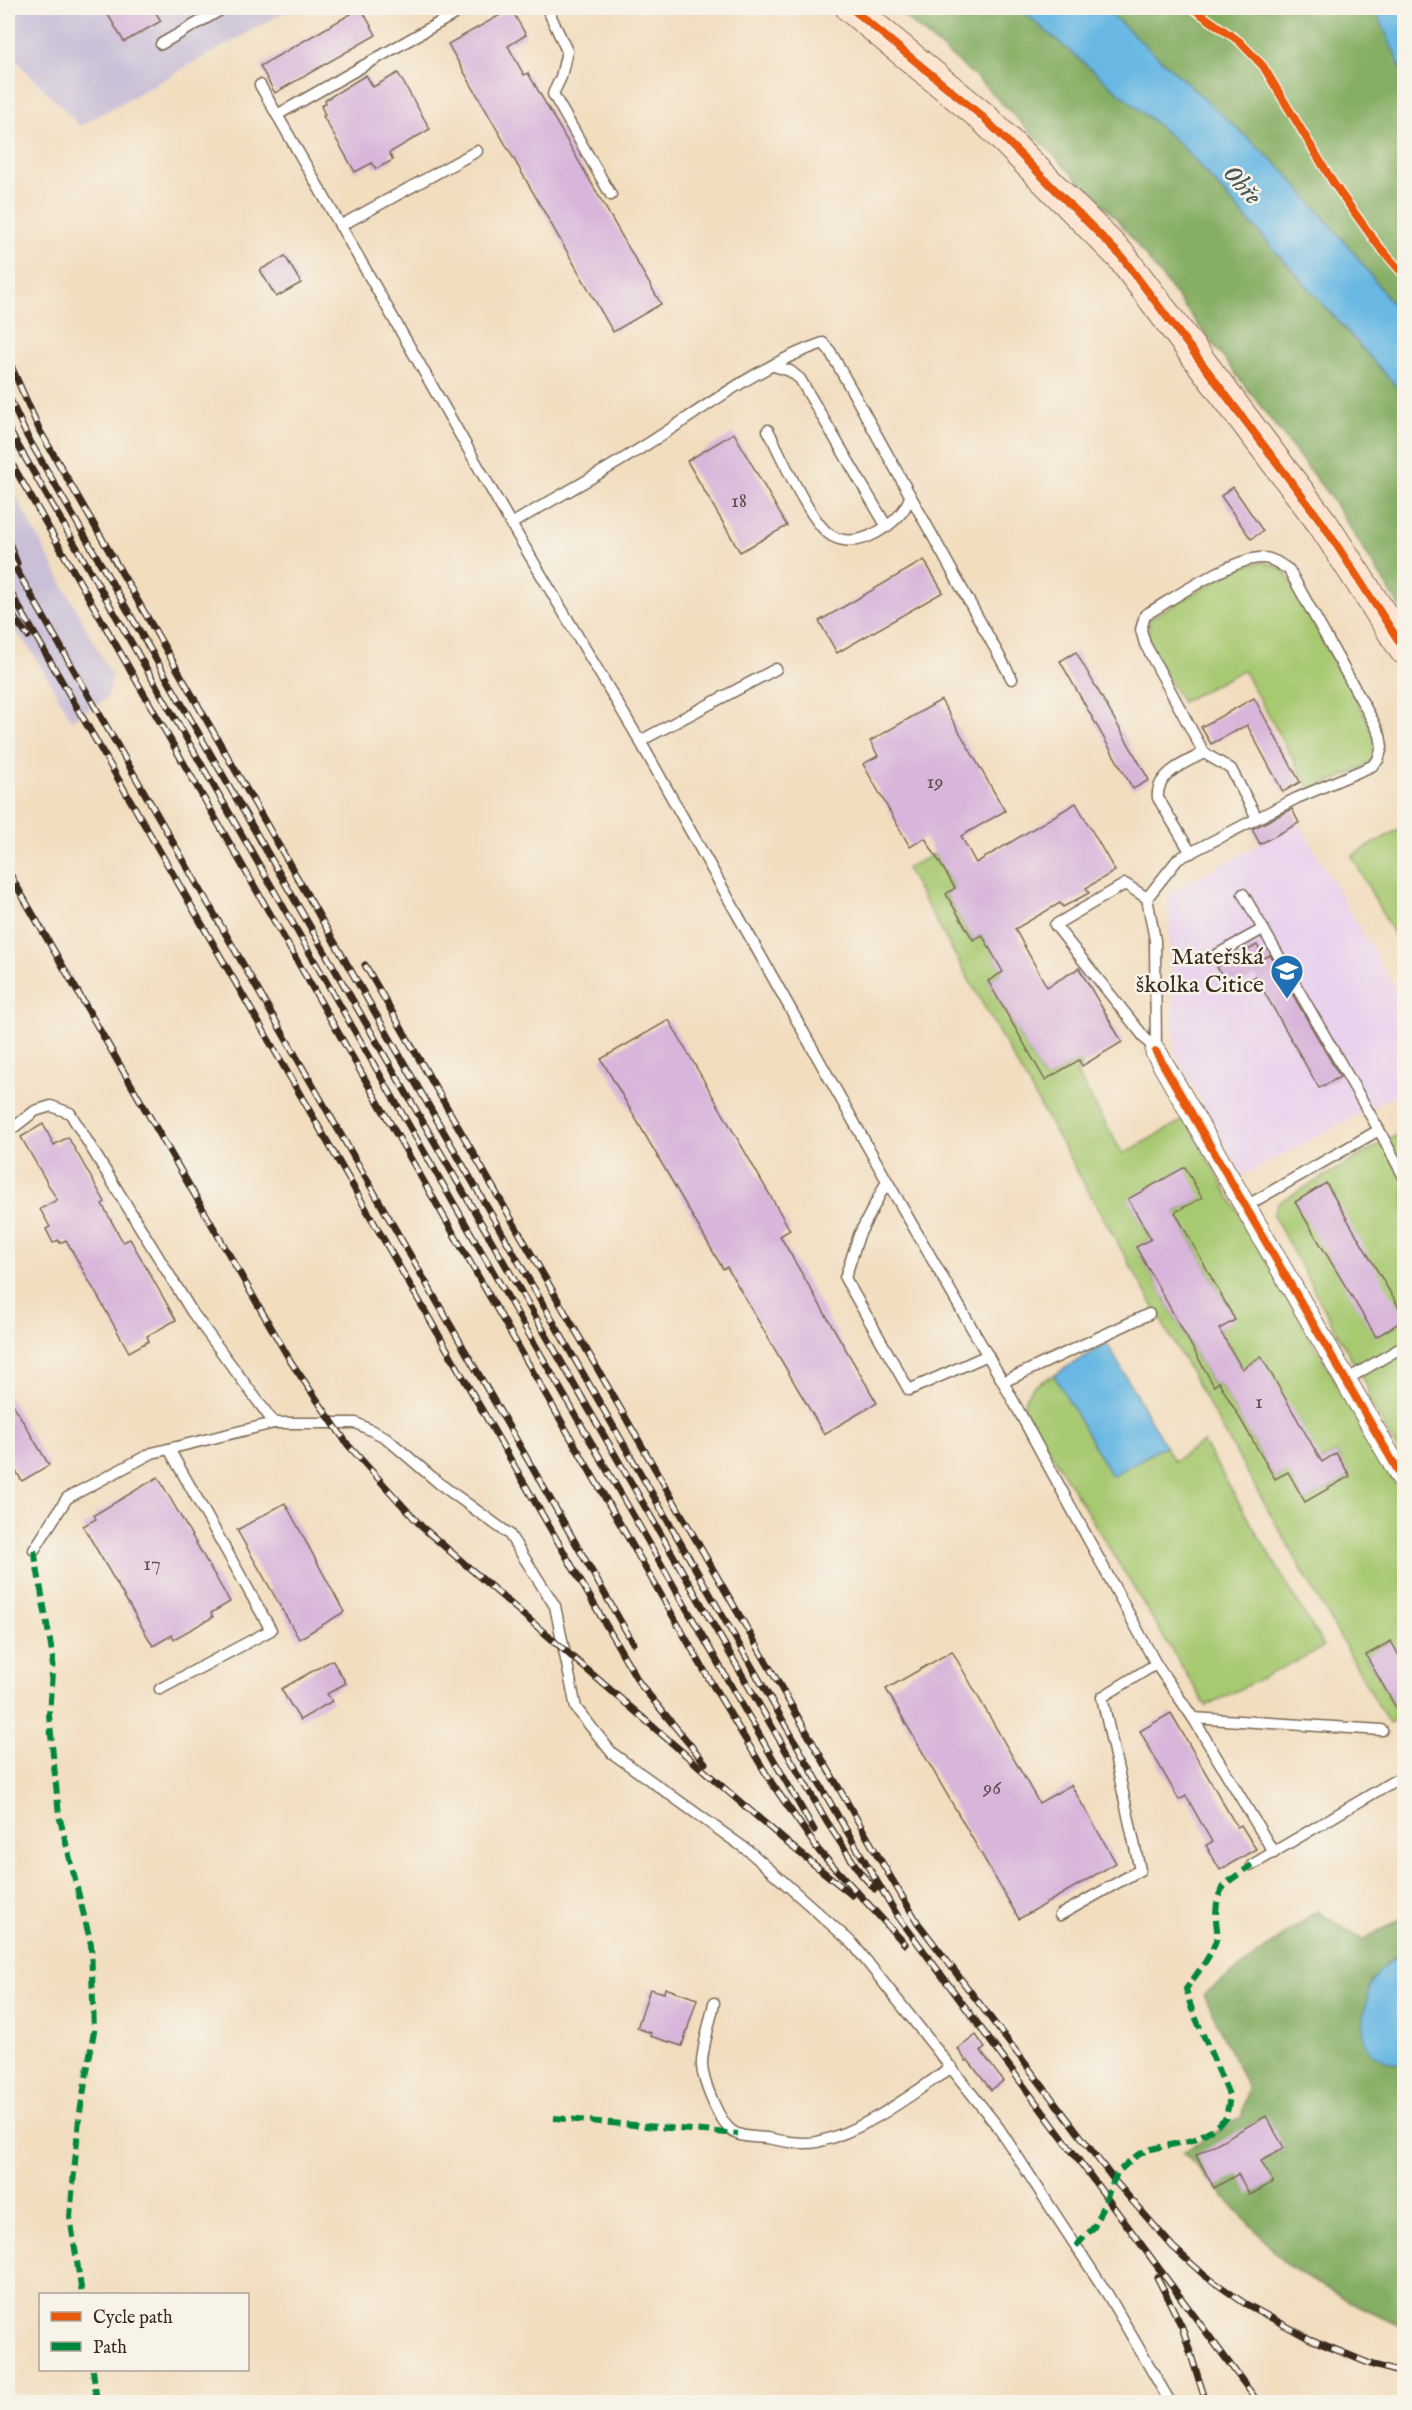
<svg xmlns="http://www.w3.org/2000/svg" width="1412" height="2410" viewBox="0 0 1412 2410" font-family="'IM FELL English',serif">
	<rect width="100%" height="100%" fill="#f7f3e8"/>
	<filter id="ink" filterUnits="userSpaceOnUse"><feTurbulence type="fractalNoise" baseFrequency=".0167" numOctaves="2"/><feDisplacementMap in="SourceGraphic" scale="12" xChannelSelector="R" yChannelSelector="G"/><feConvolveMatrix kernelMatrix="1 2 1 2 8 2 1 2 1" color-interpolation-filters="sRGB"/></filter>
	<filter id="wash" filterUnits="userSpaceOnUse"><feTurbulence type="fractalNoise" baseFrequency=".008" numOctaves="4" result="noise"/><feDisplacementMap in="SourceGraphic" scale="24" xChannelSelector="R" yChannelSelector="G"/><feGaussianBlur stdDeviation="1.35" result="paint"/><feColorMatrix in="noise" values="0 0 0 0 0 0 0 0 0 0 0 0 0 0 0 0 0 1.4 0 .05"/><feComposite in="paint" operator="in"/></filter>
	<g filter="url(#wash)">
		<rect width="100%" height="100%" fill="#f2ddbf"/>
		<polygon fill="#e9d2ed" points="1299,823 1404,1004 1404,1090 1243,1176 1175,1054 1168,894"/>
		<g fill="#c9bfd7">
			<polygon points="8,8 292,8 80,126 8,52"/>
			<polygon points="8,481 111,675 111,687 107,698 72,720 33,653 8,621"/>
		</g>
		<g fill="#a7c971" stroke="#717a48" stroke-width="1.5" fill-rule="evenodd">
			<path d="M1263,562L1274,565L1285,572L1377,738C1378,744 1378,750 1375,756C1364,772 1328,782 1310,789L1243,670L1182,702C1169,679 1142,644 1150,618L1242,566Z"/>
			<polygon points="1404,826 1404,954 1352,856"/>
			<path d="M935,854L955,888L946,894L973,940L982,935L1003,972L988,981L1045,1080L1079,1060L1082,1066L1076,1072L1123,1154L1185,1119L1404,1500V1665L1390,1641L1366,1656L1401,1717L1389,1724L906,868ZM1201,1198L1169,1216L1181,1223L1235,1319L1219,1329L1242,1369L1260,1357L1320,1462L1336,1453L1350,1476L1305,1502L1292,1480V1470L1275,1479L1219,1382L1213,1385L1137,1248L1151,1239L1129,1199Z"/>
			<polygon points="1404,1131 1404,1461 1369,1400 1368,1389 1273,1215 1279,1202"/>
			<path d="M1054,1375L1111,1476L1165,1446L1174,1461L1203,1442L1324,1647L1206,1706L1023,1407C1027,1386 1036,1385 1054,1375Z"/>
		</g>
		<g fill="#85ad63" stroke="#606c40" stroke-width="1.5">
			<polygon points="894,8 1019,8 1181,145 1404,395 1404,614 1334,502 1118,220 978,79"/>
			<polygon points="1104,8 1404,8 1404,320 1355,254 1284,171"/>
			<polygon points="1317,1911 1362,1940 1404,1917 1404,1953 1395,1957 1371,1982 1366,2005 1397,2064 1404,2065 1404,2327 1343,2298 1288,2266 1183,2152 1242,2117 1247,2088 1204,1994"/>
		</g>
		<g fill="#68b8e3" stroke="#527180" stroke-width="1.5">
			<polygon points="1019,8 1104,8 1284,171 1355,254 1404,320 1404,395 1181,145"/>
			<polygon points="1375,8 1404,8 1404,75"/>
			<polygon points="1107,1343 1165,1446 1111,1476 1054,1375"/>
			<path d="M1404,1953V2065C1390,2063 1372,2059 1366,2044C1360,2031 1366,1992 1373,1980C1380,1969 1392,1958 1404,1953Z"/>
		</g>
		<g id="blocks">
			<g fill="#d8b5da">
				<polygon points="104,8 153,8 161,21 124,42"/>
				<polygon points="361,8 376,35 275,93 260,66"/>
				<polygon points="511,9 526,35 508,46 524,75 528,73 661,304 613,332 448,44"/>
				<polygon points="398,73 430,129 389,153 393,160 376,169 372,163 355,172 323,116 325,115 321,106 326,103 325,100 366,75 373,87"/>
				<polygon points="285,256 301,283 276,297 260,270"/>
				<polygon points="734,433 787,526 740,552 687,461"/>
				<polygon points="1233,487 1263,531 1251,539 1221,496"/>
				<polygon points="924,560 943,592 837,653 819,621"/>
				<polygon points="1076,652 1149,780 1133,789 1060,661"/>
				<polygon points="1254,698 1300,782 1283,792 1247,725 1211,744 1201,727"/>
				<polygon points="941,700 1005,811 961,836 976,863 1076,803 1115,871 1086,888 1089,893 1063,907 1060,903 1015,929 1047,987 1079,968 1122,1042 1082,1066 1079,1060 1045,1080 988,981 1003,972 982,935 973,940 946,894 955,888 925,838 910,847 863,764 878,756 870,741"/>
				<polygon points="1292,809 1299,823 1260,844 1252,829"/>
				<polygon points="1257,945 1264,958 1270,955 1340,1077 1319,1088 1255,976 1233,989 1230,983 1227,985 1217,967"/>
				<polygon points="669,1020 790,1230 780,1236 877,1403 824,1434 727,1267 723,1269 601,1059"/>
				<polygon points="43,1124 54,1145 68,1137 105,1202 102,1204 123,1242 130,1239 176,1320 147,1336 149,1341 129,1352 66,1240 60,1243 58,1240 53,1243 46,1229 50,1227 40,1209 57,1200 21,1137"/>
				<polygon points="1185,1167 1202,1198 1175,1212 1235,1320 1219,1329 1242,1369 1261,1356 1322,1462 1336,1453 1350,1476 1305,1502 1288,1472 1275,1479 1219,1382 1214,1386 1136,1247 1151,1239 1128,1199"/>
				<polygon points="1326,1183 1404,1316 1404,1320 1376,1337 1295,1202"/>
				<polygon points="8,1396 49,1465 22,1481 8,1458"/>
				<polygon points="158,1477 230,1602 211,1613 213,1617 174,1639 172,1635 153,1646 83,1526 96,1519 94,1515"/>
				<polygon points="285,1503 344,1612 299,1639 237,1530"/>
				<polygon points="1391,1641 1404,1665 1404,1722 1366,1655"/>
				<polygon points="952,1651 1039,1803 1071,1785 1116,1863 1019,1919 886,1689"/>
				<polygon points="332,1660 346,1683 327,1694 332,1701 300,1720 281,1689"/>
				<polygon points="1171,1713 1237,1827 1241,1825 1256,1849 1220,1870 1206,1845 1212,1842 1186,1796 1179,1800 1140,1731"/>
				<polygon points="665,1988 697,1999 682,2046 650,2036 651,2033 637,2028 650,1989 664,1993"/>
				<polygon points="976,2035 985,2048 981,2051 1003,2081 991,2090 968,2060 966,2061 958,2049"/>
				<polygon points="1266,2116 1284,2148 1261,2161 1273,2182 1250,2195 1238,2174 1214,2188 1196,2155"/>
			</g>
		</g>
	</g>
	<g filter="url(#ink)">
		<use href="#blocks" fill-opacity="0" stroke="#7b6956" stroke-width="1.5"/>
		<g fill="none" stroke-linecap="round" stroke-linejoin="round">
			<g stroke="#7b6956" stroke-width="13">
				<g id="lane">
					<polyline points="547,8 567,51 561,77 553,94 611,195"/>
					<polyline points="161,44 224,8"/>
					<polyline points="260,85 511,524 640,741 887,1181 1003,1382 1156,1664"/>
					<polyline points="277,115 465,8"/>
					<polyline points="340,226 477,151"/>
					<polyline points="774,366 790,371 800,379 887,527"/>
					<path d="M768,430C780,453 811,525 832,536C847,544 863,540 876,533C892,524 904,514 910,497"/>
					<path d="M511,524C557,497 604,472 649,443C703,409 763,363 823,343L830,351L1012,679"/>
					<polyline points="640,741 776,669"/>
					<path d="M1191,853L1158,798C1155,774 1186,762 1204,753"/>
					<polygon points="1125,884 1147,898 1155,940 1156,1052 1055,925"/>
					<polyline points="1243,894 1379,1130"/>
					<path d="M1147,898L1178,859L1297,798L1372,766L1378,760L1382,747L1380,735L1374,723L1289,570C1281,565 1273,558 1263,558C1235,556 1171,600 1145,615L1141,630L1145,644L1204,753L1231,769L1257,818"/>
					<polyline points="1209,959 1263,929"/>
					<polyline points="13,1128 35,1111 51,1106 70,1113 192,1312 274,1423"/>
					<polyline points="887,1181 859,1235 845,1278 909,1390 988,1355"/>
					<polyline points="1246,1206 1379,1130 1404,1177"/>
					<polyline points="1346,1380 1404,1346"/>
					<polyline points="1003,1382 1149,1314"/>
					<polyline points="34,1550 67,1498 152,1453 274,1423 356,1423 385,1437 440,1484 509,1534 555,1606 576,1708 612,1753 750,1852 853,1944 998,2127 1108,2295 1170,2402"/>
					<polyline points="160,1689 271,1630 169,1449"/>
					<polyline points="1193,1718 1274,1853"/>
					<polyline points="1252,1865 1404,1775"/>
					<polyline points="1060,1915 1140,1870 1102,1697 1156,1664 1193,1718 1382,1730"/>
					<path d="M714,2003C711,2019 701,2051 702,2066C703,2081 719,2122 732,2131C741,2138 756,2137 767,2138C782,2141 802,2145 817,2142C867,2130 910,2095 952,2067"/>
				</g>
			</g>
			<g stroke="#7b6956" stroke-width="23">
				<polyline id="street" points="1156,1052 1404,1481"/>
			</g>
			<g stroke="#7b6956" stroke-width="32">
				<polyline id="secondary" points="851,8 984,118 1121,256 1323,524 1404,649"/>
			</g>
			<use href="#lane" stroke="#fff" stroke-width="10"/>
			<use href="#street" stroke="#fff" stroke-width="21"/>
			<use href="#secondary" stroke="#fde4d0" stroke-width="30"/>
			<g stroke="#3b2a1e" stroke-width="7">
				<g id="rail">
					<polyline points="8,359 40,431 839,1818 897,1915 1258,2402"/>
					<polyline points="8,395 27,436 827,1822 861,1874 875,1889"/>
					<polyline points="8,428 814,1830"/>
					<polyline points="8,457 712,1684 773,1785 819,1851 905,1944"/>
					<polyline points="8,540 17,563"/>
					<polyline points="8,555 633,1643"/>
					<polyline points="8,588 640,1684 705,1763"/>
					<polyline points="8,610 28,636"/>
					<polyline points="8,871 291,1362 348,1445 422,1527 790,1845 852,1895"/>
					<polyline points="365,965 878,1856 918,1923 1114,2180 1173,2247 1204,2275 1244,2303 1310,2339 1373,2365 1404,2373"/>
					<polyline points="1157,2277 1182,2327 1206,2402"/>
				</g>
			</g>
			<use href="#rail" stroke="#f7f3e8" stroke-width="4.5" stroke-dasharray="14" stroke-linecap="butt"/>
			<g stroke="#00873e" stroke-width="6" stroke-dasharray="12 6" stroke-linecap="butt">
				<polyline points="34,1550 53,1658 49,1715 59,1815 91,1944 94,2031 79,2118 70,2217 82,2294"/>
				<polyline points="554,2118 738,2134"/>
				<path d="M1076,2246L1094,2227L1117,2173L1133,2158L1147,2150L1193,2140L1211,2130L1226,2118L1230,2097L1191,2007L1186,1989C1197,1973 1212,1956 1217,1937C1218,1932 1216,1925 1216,1919C1216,1884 1226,1884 1252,1865"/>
				<polyline points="93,2370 97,2402"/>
			</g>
			<g stroke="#f7f3e8" stroke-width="11">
				<g id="cycleway">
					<polyline points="851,8 984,118 1121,256 1323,524 1404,649"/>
					<polyline points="1192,8 1239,41 1263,66 1334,184 1377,244 1404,275"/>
					<polyline points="1156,1052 1404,1481"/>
				</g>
			</g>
			<use href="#cycleway" stroke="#e8590c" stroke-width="8"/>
		</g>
	</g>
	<defs>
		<g id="school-pin" transform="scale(1.725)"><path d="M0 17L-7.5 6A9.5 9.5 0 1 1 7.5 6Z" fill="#1f6fb2" stroke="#f7f3e8"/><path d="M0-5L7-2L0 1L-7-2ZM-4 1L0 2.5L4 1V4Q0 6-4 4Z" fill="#fff"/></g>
	</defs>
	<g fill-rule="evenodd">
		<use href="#school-pin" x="1287" y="971"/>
	</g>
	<g text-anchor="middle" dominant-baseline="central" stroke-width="5" stroke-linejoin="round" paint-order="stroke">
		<g font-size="21" fill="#624d4d">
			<text x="739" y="501">18</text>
			<text x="935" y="782">19</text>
			<text x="1259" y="1402">1</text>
			<text x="152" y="1564">17</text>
			<text x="992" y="1788">96</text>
		</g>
		<g font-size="24" fill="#3b2a1e" stroke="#f7f3e8" text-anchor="end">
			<text x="1264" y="957">Mateřská<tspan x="1264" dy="28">školka Citice</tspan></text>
		</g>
		<g font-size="26" font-style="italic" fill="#485559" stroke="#f7f3e8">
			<text transform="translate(1242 185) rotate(48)">Ohře</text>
		</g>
	</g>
	<rect width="1412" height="2410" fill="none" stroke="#f7f3e8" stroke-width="30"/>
	<rect x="39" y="2293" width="210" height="78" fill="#f7f3e8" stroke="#aca397" stroke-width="1.5"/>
	<rect x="51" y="2312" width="30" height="9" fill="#e8590c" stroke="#aca397" stroke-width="1.5"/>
	<text x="93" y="2323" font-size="18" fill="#3b2a1e">Cycle path</text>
	<rect x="51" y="2342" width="30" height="9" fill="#00873e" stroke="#aca397" stroke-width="1.5"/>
	<text x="93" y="2353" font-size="18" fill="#3b2a1e">Path</text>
</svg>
